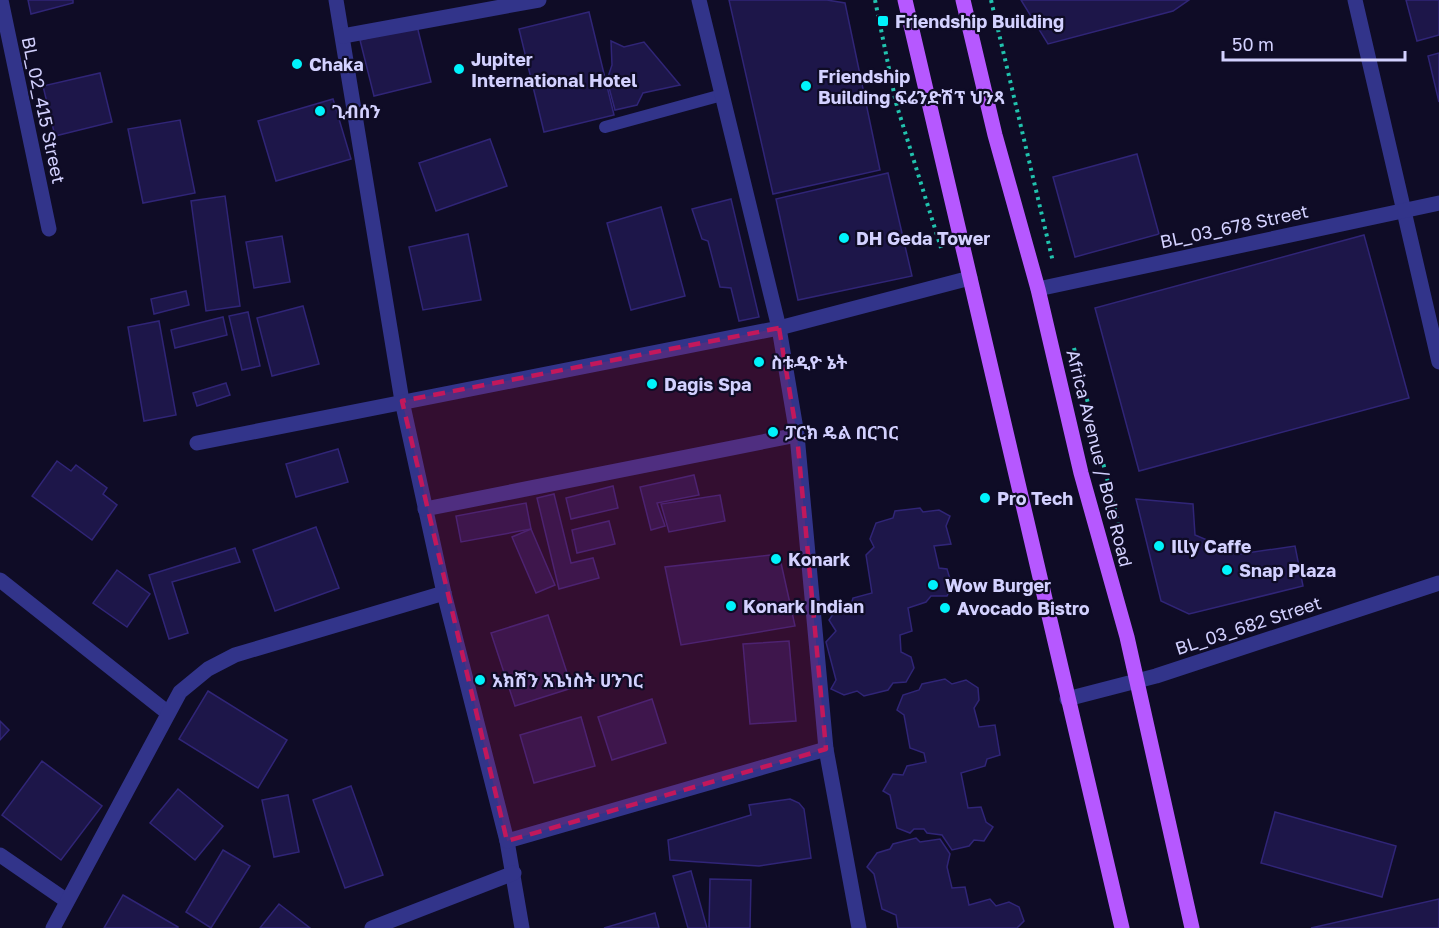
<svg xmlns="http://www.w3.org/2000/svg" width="1439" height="928" viewBox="0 0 1439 928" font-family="'Golos Text','Noto Sans Ethiopic',sans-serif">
	<rect width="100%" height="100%" fill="#0f0c26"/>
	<g fill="#1d1649" stroke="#302577" stroke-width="1.5">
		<polygon points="28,0 73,0 73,3 31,14"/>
		<polygon points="729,0 827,0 845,3 880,170 773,194"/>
		<polygon points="1021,0 1189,0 1173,11 1048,44"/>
		<polygon points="1406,0 1439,0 1439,35 1417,41"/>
		<polygon points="589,12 614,115 544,132 519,29"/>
		<polygon points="417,26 431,82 374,96 360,40"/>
		<polygon points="611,41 624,47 644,42 680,85 643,93 637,105 615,110 607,80 612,65"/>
		<polygon points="1439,53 1439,102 1428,56"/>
		<polygon points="100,73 112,122 55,136 43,86"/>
		<polygon points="333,99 351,159 276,181 258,121"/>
		<polygon points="180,120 195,193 143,203 128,129"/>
		<polygon points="490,139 507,186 436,211 419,163"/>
		<polygon points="1137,154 1159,234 1075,257 1053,177"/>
		<polygon points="888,173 912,276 798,300 776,199"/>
		<polygon points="225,196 240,306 206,311 191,201"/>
		<polygon points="731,199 759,317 739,321 731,288 720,287 708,241 702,239 692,209"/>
		<polygon points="661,207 685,296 631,310 607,223"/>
		<polygon points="468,234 481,300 423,310 409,247"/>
		<polygon points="1364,235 1409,398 1139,471 1095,308"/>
		<polygon points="282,236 290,282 254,288 246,242"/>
		<polygon points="186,291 189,305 154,314 151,299"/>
		<polygon points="303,306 319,364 272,376 257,318"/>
		<polygon points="248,312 260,366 242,370 229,316"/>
		<polygon points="223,317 227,335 175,348 171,330"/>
		<polygon points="159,321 176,415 144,421 128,327"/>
		<polygon points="226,383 230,395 197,406 193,393"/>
		<polygon points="338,449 348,482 296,497 286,464"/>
		<polygon points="57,461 71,471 76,465 107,488 103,494 117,505 92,540 32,496"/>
		<polygon points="694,475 699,495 657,503 665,526 651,530 640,487"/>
		<polygon points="613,486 618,508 571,519 566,498"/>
		<polygon points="554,494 571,563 593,558 599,578 559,589 537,498"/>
		<polygon points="720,495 725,521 669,532 661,504"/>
		<polygon points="1136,499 1193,504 1195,535 1240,554 1295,546 1303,586 1189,614 1161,601"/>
		<polygon points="526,503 531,529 461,542 456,516"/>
		<polygon points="920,508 923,512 939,510 950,516 946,526 951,544 934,546 939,568 947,569 952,586 947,596 931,596 926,602 908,608 912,631 900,635 901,652 911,657 914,668 906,682 893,683 888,690 864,696 857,691 844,695 831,689 836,680 826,642 836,631 829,620 836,610 851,605 853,598 872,593 866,555 874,547 870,539 876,523 893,518 895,511"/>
		<polygon points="609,521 615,544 577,553 572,530"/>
		<polygon points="316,527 339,588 275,611 253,550"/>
		<polygon points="531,529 555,585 536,593 512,537"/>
		<polygon points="235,548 240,562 172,582 188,633 169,639 149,575"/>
		<polygon points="779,554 795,626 681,645 665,567"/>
		<polygon points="117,570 150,594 127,627 93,603"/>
		<polygon points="548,615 572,688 515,706 491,633"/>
		<polygon points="789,641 796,721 750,724 743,644"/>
		<polygon points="945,679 952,684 966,680 978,688 979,700 974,708 979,727 995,725 1000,755 987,759 985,766 961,773 968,808 981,807 986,822 993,827 984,841 974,840 969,846 952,850 942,835 927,833 924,829 914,829 910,833 897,828 890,795 883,791 893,774 903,775 907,766 926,762 924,753 910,748 904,715 897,710 903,695 919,690 922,684"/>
		<polygon points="208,691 287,740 258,788 179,739"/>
		<polygon points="652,699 666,743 612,760 598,717"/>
		<polygon points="581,717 595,766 534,783 520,735"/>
		<polygon points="0,721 9,730 0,740"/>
		<polygon points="42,761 102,806 61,860 2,815"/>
		<polygon points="351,786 383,875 345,888 313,800"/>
		<polygon points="178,789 223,826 195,860 150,823"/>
		<polygon points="288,795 299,852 274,857 262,800"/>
		<polygon points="790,799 799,803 804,809 811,858 759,866 670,860 668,840 751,815 749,805"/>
		<polygon points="1275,812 1396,846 1382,897 1261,863"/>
		<polygon points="916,838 920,842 940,839 950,854 947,867 952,888 965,887 969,905 990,899 996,906 1009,902 1019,907 1024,921 1017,928 898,928 896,915 882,909 874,874 867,867 877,853 890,849 893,844"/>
		<polygon points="223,850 250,866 211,928 186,912"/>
		<polygon points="691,871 707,928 688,928 673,876"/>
		<polygon points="710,879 751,880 750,928 709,928"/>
		<polygon points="123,895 178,927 178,928 104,928"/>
		<polygon points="1439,899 1439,928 1311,928"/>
		<polygon points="279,904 310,928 260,928"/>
		<polygon points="655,913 659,928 604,928"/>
	</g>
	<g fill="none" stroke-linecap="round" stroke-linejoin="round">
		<g stroke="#21c3ae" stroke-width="4" stroke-dasharray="3 4.5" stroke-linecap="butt">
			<polyline points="875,0 896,103 941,248"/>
			<polyline points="991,0 1053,262"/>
			<polyline points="1074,348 1120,530"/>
		</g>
		<polyline stroke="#32348a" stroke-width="12" points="605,127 722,95"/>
		<g stroke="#32348a" stroke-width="15">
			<polyline points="1,0 49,229"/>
			<polyline points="336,0 402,401 444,593 507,841 522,928"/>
			<polyline points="699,0 779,328 797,435 826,749 859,928"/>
			<polyline points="1355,0 1439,362"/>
			<polyline points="343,36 539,0"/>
			<polyline points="1038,289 1439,203"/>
			<polyline points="197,443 779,328 970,278"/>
			<polyline points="425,509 797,435"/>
			<polyline points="0,580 168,713"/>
			<polyline points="1067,699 1156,676 1439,583"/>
			<polyline points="507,841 826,749"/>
			<polyline points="0,855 67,901"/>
			<polyline points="53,928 180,692 208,669 235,655 444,593"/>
			<polyline points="372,928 514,873"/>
		</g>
		<g stroke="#b658ff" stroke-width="15">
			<polyline points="905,0 1122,928"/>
			<polyline points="963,0 995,135 1038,289 1081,473 1127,637 1192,928"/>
		</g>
	</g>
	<path fill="#c2185b" fill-opacity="0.2" stroke="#c2185b" stroke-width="4.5" stroke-dasharray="12 8" stroke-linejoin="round" d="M779,328L797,435L826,749L507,841L402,401Z"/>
	<g fill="#00f3fc" stroke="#0f0c26" stroke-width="2">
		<rect x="877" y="15" width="12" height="12" rx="3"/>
		<circle cx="297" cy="64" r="6"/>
		<circle cx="459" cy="69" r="6"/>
		<circle cx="806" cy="86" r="6"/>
		<circle cx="320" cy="111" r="6"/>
		<circle cx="844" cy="238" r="6"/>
		<circle cx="759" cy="362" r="6"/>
		<circle cx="652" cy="384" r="6"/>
		<circle cx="773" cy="432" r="6"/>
		<circle cx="985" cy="498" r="6"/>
		<circle cx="1159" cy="546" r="6"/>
		<circle cx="776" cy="559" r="6"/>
		<circle cx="1227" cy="570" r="6"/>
		<circle cx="933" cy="585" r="6"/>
		<circle cx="731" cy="606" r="6"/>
		<circle cx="945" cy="608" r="6"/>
		<circle cx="480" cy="680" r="6"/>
	</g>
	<g text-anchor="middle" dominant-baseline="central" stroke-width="4.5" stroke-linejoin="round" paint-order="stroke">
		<g font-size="18" font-weight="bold" fill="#d3d1ff" stroke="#0f0c26" text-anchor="start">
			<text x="895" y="21">Friendship Building</text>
			<text x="471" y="59">Jupiter<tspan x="471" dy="21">International Hotel</tspan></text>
			<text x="309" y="64">Chaka</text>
			<text x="818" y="76">Friendship<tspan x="818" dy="21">Building ፍሬንድሽፕ ህንጻ</tspan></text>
			<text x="332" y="111">ጊብሰን</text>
			<text x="856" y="238">DH Geda Tower</text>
			<text x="771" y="362">ስቱዲዮ ኔት</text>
			<text x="664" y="384">Dagis Spa</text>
			<text x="785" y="432">ፓርክ ዴል በርገር</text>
			<text x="997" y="498">Pro Tech</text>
			<text x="1171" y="546">Illy Caffe</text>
			<text x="788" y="559">Konark</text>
			<text x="1239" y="570">Snap Plaza</text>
			<text x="945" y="585">Wow Burger</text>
			<text x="743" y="606">Konark Indian</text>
			<text x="957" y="608">Avocado Bistro</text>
			<text x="492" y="680">አክሽን አጌነስት ሀንገር</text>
		</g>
		<g font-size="18" fill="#d3d1ff" stroke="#0f0c26">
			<text transform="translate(44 110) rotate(78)">BL_02_415 Street</text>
			<text transform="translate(1234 226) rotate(-12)">BL_03_678 Street</text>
			<text transform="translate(1100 458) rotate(76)">Africa Avenue / Bole Road</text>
			<text transform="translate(1248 625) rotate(-18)">BL_03_682 Street</text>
		</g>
	</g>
	<path d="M1223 51v9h182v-9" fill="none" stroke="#d3d1ff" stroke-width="3"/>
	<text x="1232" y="51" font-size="18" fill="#d3d1ff" stroke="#0f0c26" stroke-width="4.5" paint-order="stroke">50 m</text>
</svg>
